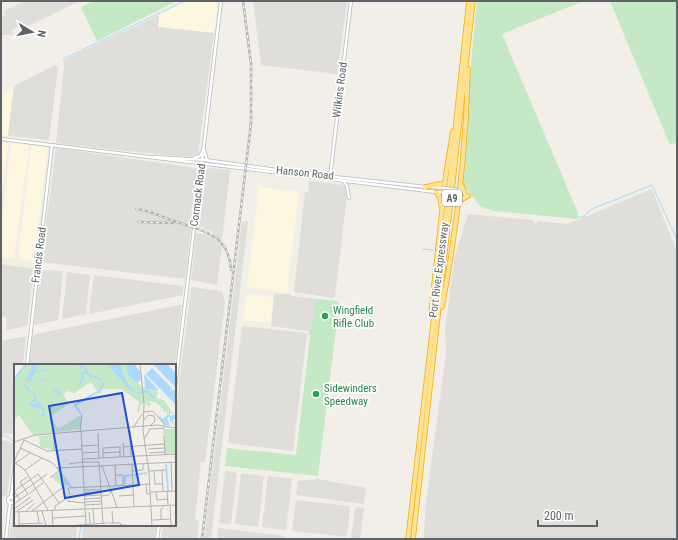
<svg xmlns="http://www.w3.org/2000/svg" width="678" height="540" viewBox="0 0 678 540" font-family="'Roboto Condensed',sans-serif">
	<rect width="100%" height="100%" fill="#f1efe8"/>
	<g fill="#fef7e0">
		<polygon points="185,1 218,1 214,33 158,27 159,15"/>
		<polygon points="13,89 8,136 1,135 1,95"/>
		<polygon points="1,142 8,143 1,202"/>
		<polygon points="11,143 29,145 14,259 1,258 1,226"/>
		<polygon points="31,146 48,147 34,262 18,259"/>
		<polygon points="259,187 299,192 287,293 247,287"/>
		<polygon points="247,294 274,297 271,323 244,320 246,295"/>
	</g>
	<g fill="#e0deda">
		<polygon points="25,1 78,1 78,2 24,28 22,25 12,30 13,35 1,35 1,16 5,17 4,11"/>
		<polygon points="253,1 347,1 337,74 261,65"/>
		<polygon points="159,15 158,27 214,33 198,154 191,157 145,153 56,143 64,66 63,60"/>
		<polygon points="55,65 58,67 49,140 8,136 14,86"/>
		<polygon points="56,148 196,168 198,169 185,279 41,262"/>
		<polygon points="209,168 230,170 222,241 210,231 197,226 203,173"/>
		<polygon points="309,181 343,185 345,187 347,196 335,296 333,298 294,292 305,192 308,192"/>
		<polygon points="652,189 677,252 677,539 424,539 425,510 446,353 445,330 455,255 468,214 532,220 536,224 538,221 568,224"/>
		<polygon points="242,221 248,222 211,539 204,539"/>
		<polygon points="196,233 210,235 222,246 217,285 191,280"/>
		<polygon points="1,264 34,269 27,326 6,330 7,318 1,316"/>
		<polygon points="40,270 63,271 58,320 34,325"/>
		<polygon points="67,272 89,275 90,276 86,314 62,319"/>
		<polygon points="94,275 183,286 183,295 89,314"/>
		<polygon points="191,287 222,291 225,302 205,463 201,462 195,519 199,520 197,539 161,539 163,525 175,525 175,417"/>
		<polygon points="274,294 290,294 292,296 316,299 311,328 308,331 271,326"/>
		<polygon points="179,305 182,305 175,365 29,365 33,335 36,334"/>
		<polygon points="242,326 307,333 293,451 228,443"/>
		<polygon points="26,336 23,365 15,365 15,434 1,433 1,341"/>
		<polygon points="1,440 9,441 14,444 7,497 1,496"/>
		<polygon points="225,471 237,473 231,524 219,523"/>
		<polygon points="241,473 263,476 264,477 258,527 235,524"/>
		<polygon points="268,476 292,479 292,481 286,530 262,527"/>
		<polygon points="318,479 366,488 364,504 296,495 298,481"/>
		<polygon points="296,500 350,506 347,537 292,531"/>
		<polygon points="14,504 15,525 77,525 76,539 9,539"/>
		<polygon points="356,507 364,508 360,539 351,538 355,509"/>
		<polygon points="83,525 156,525 154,539 82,539"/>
		<polygon points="218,528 285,536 285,539 217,539"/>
	</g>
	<g fill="#c5e8c5">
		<polygon points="93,1 177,1 97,41 81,7"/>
		<path d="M477,1H584L502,34L578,213L577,219L494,211L481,207L464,186L463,182C468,122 470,61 477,1Z"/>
		<polygon points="610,1 677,1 677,142 670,145"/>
		<polygon points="316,299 337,301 339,304 318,476 225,466 227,448 296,455 310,337 308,331 311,328"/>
	</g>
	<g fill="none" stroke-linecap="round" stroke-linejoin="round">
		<g stroke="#aadaff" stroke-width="1">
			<polyline points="63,59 185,1"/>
			<polyline points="576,217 583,217 592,209 652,185 677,240"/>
			<polyline points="423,249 433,250"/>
			<polyline points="1,435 8,437 14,442"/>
			<polyline points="79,539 81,525"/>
		</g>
		<g stroke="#b6babf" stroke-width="4">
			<g id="secondary">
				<polyline points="1,139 444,193"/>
				<polyline points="204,150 207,160"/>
				<polyline points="154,157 205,160 298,173 426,187"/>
				<polyline points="194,158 200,156 203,150"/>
				<polyline points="330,177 351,1"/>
				<polyline points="344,182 347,186 349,198"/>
				<polyline points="431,187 444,188"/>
				<polyline points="27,365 52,145"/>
				<polyline points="175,388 221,1"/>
				<circle cx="11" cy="500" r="3"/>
				<polyline points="11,498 15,463"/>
				<polyline points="6,539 10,503"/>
				<polyline points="157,539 159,525"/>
			</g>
		</g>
		<g stroke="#f9ab00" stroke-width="5.5">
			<g id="highway">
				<polyline points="461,184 465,194"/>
				<polyline points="425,187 445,183"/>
				<polyline points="436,192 440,197 441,205"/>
				<polyline points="458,201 468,196"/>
				<path d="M442,307C457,229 466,149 468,69"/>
				<polyline points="431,314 446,174 453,131"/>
				<polyline points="408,539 448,197 469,1"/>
				<polyline points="413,539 473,1"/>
			</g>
		</g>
		<use href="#secondary" stroke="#fff" stroke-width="2.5"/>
		<use href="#highway" stroke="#fde293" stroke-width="4"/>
		<g stroke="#b6b7b8" stroke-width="2.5">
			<g id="rail">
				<path d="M136,209C150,210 161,217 174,221C202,231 229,233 231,270"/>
				<polyline points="138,222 173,223"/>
				<polyline points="202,539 251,123 251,64 243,1"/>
			</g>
		</g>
		<use href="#rail" stroke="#fff" stroke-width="1" stroke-dasharray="3" stroke-linecap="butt"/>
		<g stroke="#b6babf" stroke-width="4" stroke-linecap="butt">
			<g id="secondary-bridge">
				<polyline points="444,188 459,190"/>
				<polyline points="444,193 458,195"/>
			</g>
		</g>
		<use href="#secondary-bridge" stroke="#fff" stroke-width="2.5"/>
	</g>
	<g fill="#2e9e5b" stroke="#fff" stroke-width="1.5">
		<circle cx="325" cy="316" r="4"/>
		<circle cx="316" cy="394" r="4"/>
	</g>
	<g text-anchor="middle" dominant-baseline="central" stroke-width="3.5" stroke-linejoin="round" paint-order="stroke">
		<rect fill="#fff" stroke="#8f9295" stroke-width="1" x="442" y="190" width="20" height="16" rx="3"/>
		<g font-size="10" font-weight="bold" fill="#5f6368">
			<text x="452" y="198">A9</text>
		</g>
		<g font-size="11" fill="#5f6368" stroke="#fff">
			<text transform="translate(340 90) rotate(-83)">Wilkins Road</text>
			<text transform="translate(305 173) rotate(6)">Hanson Road</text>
			<text transform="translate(198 195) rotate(-83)">Cormack Road</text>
			<text transform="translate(39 255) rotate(-83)">Francis Road</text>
			<text transform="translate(439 270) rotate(-83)">Port River Expressway</text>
		</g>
		<g font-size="11" fill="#27864d" stroke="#fff" text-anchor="start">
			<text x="333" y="310">Wingfield<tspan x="333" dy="13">Rifle Club</tspan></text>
			<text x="324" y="388">Sidewinders<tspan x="324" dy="13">Speedway</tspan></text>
		</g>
	</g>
	<g transform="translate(14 364)">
		<rect width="162" height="162" fill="#f1efe8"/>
		<path d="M7,0H112L115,11L128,23L144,28L142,34L150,36L159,50L151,48L143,39L137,37L132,38L138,39L134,43L132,39L127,40L125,49H123L125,38L108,25H88L86,31L77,18L60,29L53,27L49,30L55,40L36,52L44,65L67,51V65L19,71L5,51L0,55V14L10,3ZM149,65H162V89L152,90V97ZM39,71L40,86L26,83L25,72ZM46,108L55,120L49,124L38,113Z" fill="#c5e8c5"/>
		<path d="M19,0H23L22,9L27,6H28V7L29,6L30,7V6H32V5L34,6L29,8V7H28L27,6L26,8L20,9L18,17L25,20L29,15H33V16L31,18L33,20L31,19V18L33,16L32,15L25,20L15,16L11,19ZM93,0H105L113,19L124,30L116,26ZM112,0H120L126,7L127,16L123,19L114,11ZM139,0H153L162,9V24ZM138,4L158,24L154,29L159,25L162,28V41L132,10ZM130,10L144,26V27L131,24ZM153,49L157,52L162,50V55L158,56L162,62L156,57V52L153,54L156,62L151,61L145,53L147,51V55L153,52Z" fill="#aadaff"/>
		<path fill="none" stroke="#aadaff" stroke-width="2" d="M62,0L70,3L75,11L86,15L89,20L87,26L61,41L67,50M0,15L12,0M11,20L13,25L19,29M66,20L69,13L67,10L72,8M39,27L43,26L46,29L44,30L48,31M123,29L134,28L141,35M20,30L22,35L16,39L20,43L25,38L23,43L26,41V44H29L30,51H26M40,71V86M152,100L154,127M45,107L58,124M120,111L133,109M111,120V112L117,111"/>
		<path fill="none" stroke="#b3b3b1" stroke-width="1" d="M126,0L130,40L129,66L135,109L138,162M130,48L139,47L151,61M130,56L134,51L140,52L141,57L137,61M119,64L128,50M66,67L68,51M67,67L72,162M116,67L117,92M84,69L85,94M150,72L151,90M131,74L136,65L151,64M0,78L21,71L143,61L162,64M109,79L110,93M68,82L84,81M109,83L150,80M6,84L39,99L43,104M134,85L151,84M68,89L84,88M89,89L106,88M135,89L151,88M89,94V84L106,83V93M68,95L162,90M0,98L10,76L33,87L68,85M0,98L11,106L34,146M69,98H85L88,143M157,98L158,127M2,99L16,89M55,100L68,98M118,100L119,120M101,101L102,122M88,102L103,143M43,104L162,98M11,106L28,94M148,106L149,128M118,107L129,106V100M135,107L152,106M140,107L141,120H149M102,111H109V121M13,113L6,118L14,130M36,114L45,107L43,104M16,116L24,110L30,118M31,119L45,139M132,120L133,130H136M119,121L120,142M119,121L136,120M70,126H87M137,128L162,127M142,128L143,136L153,135M153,128L154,141M70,129L87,128M15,130L30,118M56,131L54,124L119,121M70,132L87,131M87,132L95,131L97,126M105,132L120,131M0,134L33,110M70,135L87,134M6,136L0,127L16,116M53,137L71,139M71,138L87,137M0,140L14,130M71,141L87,140M156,142L157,162L162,161M79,144L80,159M88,144L89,160M0,145L17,133M38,146L39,162M41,146V142L53,134M3,147L19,136M12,147L21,139M18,147L48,124M23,147L25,159M98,147L99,159M0,148L162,141M5,148V162M75,148L76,160M39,154L72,152M139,156L156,155M147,156V145L150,142M94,159H106L107,162M5,160L29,159M80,160L93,159M107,161L126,162M27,162L32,161L28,147M53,162L80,160"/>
		<path fill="#1d4ed8" fill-opacity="0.15" stroke="#1d4ed8" stroke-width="2" d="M108,29L125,121L51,134L35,42Z"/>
		<rect width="162" height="162" fill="none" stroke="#5f6368" stroke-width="2"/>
	</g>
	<rect width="678" height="540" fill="none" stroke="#5f6368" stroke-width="4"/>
	<g transform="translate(32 32) rotate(100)" stroke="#ffffff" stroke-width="3" paint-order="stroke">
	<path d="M0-3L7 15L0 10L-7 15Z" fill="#5f6368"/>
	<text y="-6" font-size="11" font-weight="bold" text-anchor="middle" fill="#5f6368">N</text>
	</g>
	<path d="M538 520v6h59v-6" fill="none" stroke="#5f6368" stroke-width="2"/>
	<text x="544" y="520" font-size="12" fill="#5f6368" stroke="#ffffff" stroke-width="3" paint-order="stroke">200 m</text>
</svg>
